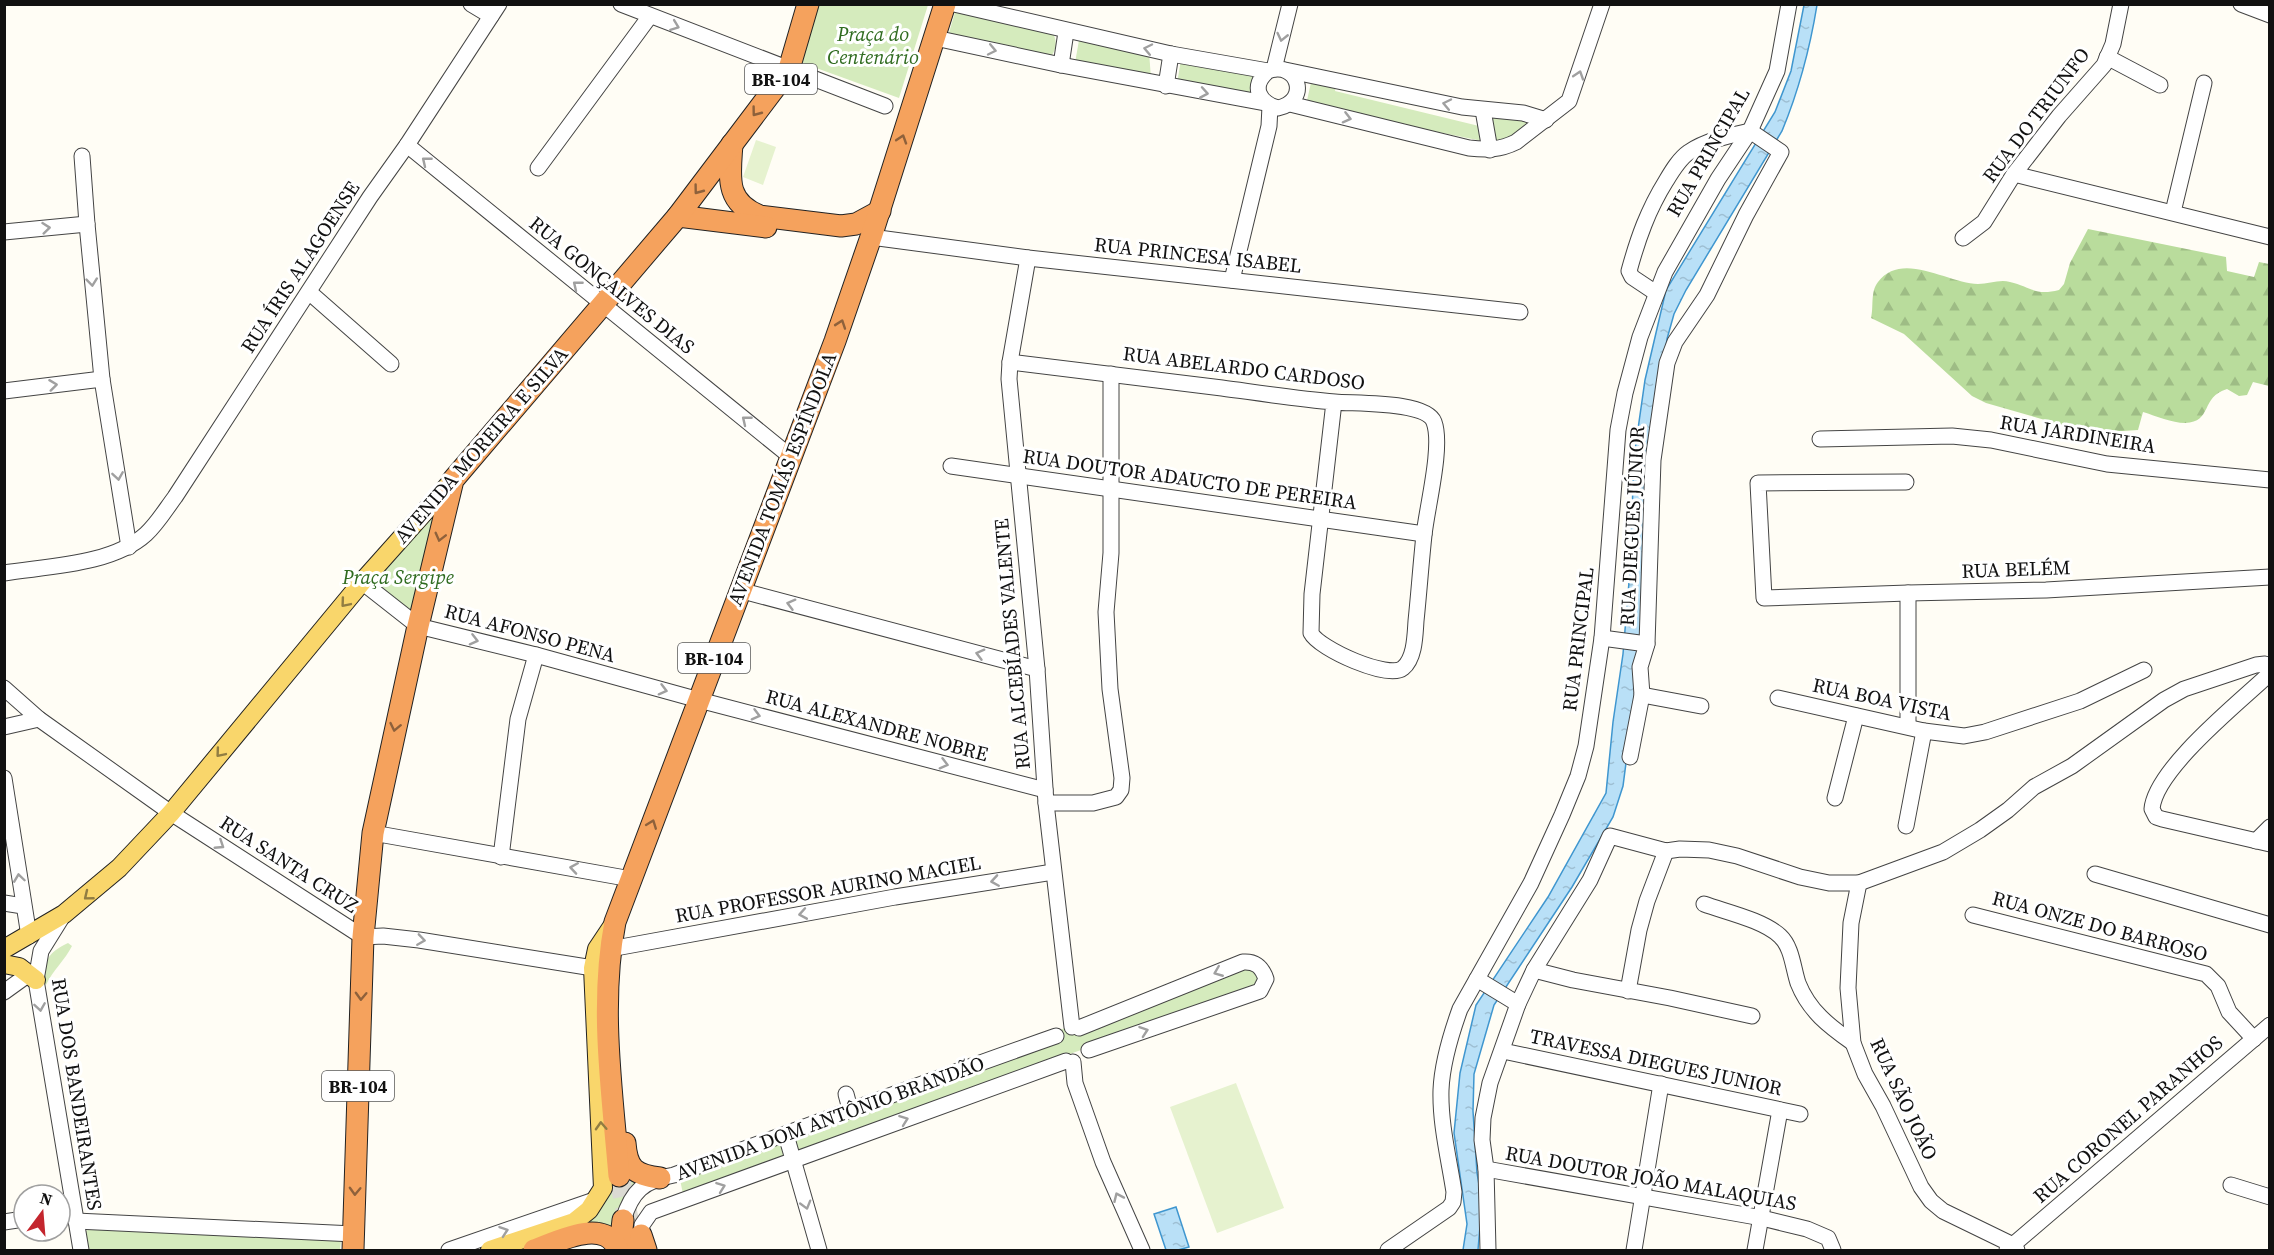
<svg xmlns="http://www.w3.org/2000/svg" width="2274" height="1255" viewBox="0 0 2274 1255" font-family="'Source Serif 4',serif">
	<defs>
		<pattern id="forest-firs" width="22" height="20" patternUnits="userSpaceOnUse" patternTransform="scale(1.5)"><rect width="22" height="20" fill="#b9dc9c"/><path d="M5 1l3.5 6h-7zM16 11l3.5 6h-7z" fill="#9ebc85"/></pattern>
		<pattern id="water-ripples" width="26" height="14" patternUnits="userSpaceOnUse" patternTransform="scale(1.5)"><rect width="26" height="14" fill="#b9e0f7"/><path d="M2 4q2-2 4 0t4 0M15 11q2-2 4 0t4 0" fill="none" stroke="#9ebfd3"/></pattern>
	</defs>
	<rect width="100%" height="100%" fill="#fffdf5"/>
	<g fill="#d5ebbd">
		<polygon points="815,5 928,5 899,98 797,61"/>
		<path d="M956,9L1052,31C1057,41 1057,46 1052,55L1044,57L948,36Z"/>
		<polygon points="1079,40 1149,52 1151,78 1075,63"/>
		<polygon points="1181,59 1256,73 1256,99 1177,84"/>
		<polygon points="1312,78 1337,82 1335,91 1479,126 1483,116 1531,121 1508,141 1487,142 1306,105"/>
		<polygon points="442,496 414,620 362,582"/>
		<path d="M68,943L72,946C65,960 53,970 46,985L43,981C45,959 48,953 68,943Z"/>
		<polygon points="1242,963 1260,972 1255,987 683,1194 678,1170"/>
		<polygon points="613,1174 647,1181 618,1238 578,1227"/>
		<polygon points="90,1229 341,1241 340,1250 83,1250 81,1233"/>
	</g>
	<path fill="url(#forest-firs)" d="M2088,229L2226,257L2227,271L2254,277L2259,262L2269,264V386L2253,382L2247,395L2239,396L2227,389C2200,397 2213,422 2185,423C2172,423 2156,416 2143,412L2138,430L2090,433L1986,403L1972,396L1904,334L1871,318C1874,307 1870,292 1878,282C1902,250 1949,284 1978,284C1989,284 2000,279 2010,282C2031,287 2035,296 2059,290L2064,284L2070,263Z"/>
	<g fill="#e6f2cf">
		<polygon points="756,140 776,147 763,185 743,177"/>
		<polygon points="1236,1083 1284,1208 1217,1233 1170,1107"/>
	</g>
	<g fill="url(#water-ripples)" stroke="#3f96cf" stroke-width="1.5">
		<path d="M1804,5H1817C1810,48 1799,90 1782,131L1686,290L1674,314L1667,339L1660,397L1643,632L1623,786L1613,817L1572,887L1494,1005L1474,1074L1473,1111L1477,1173L1482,1202L1478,1250H1463L1467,1224L1454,1133L1460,1073L1476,1005L1548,897L1606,793L1613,722L1623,654L1630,570L1634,457L1645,380L1666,290L1775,112L1791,71Z"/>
		<polygon points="1176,1207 1189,1247 1178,1250 1166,1250 1154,1214"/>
	</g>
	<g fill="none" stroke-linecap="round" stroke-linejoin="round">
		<polyline stroke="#dbdad3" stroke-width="21" stroke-dasharray="21 10" stroke-linecap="butt" points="619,1176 630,1228"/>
		<g stroke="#444" stroke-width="17">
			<g id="minor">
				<polyline points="471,4 491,16"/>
				<polyline points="621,4 885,106"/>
				<path d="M954,4L1171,54L1268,71C1298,60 1311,101 1278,108C1259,103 1250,86 1268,71"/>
				<polyline points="2241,4 2270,15"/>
				<polyline points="935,38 1061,65 1265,103"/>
				<polyline points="2107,57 2160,85"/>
				<polyline points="1061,65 1066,32"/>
				<polyline points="1274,69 1290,4"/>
				<polyline points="1285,70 1462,107 1523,113 1546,120"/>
				<polyline points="1166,86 1171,54"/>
				<path d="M1290,104L1469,148C1486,150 1500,150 1516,142L1569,101L1602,4"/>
				<polyline points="1483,110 1490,150"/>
				<polyline points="407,145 791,457"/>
				<polyline points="82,156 87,224 102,379 129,547"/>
				<polyline points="538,168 650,16"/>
				<polyline points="2014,174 2270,237"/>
				<polyline points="2173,212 2204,83"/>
				<polyline points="4,232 87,224"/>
				<polyline points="871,237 1028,258 1520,312"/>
				<polyline points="1963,238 1984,222 2014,174 2059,116 2104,65 2113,44 2121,4"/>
				<polyline points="1028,258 1010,362 1009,379 1037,669 1046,803 1072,1027"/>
				<polyline points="1232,280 1269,126 1270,106"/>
				<polyline points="309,292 391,364"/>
				<path d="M1010,362C1080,370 1151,379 1222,388C1259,393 1297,399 1335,402C1355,404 1426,401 1434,422C1443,446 1427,507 1424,535C1421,563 1419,592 1416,621C1415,635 1415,658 1403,668C1389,680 1319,649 1311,633L1312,594L1334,402"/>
				<polyline points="4,391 102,379"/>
				<polyline points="1820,439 1952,436 1991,440 2107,464 2270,480"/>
				<polyline points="951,466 1424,534"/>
				<polyline points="1906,482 1758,483 1764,598 1908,593 2046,590 2270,577"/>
				<path d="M4,573C48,566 112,565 146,534C157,524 166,509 175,497L370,197L407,145L499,4"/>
				<polyline points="362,582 418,626 536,655 699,700 1045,790"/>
				<polyline points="739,590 1037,669"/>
				<polyline points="1908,593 1908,726"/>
				<polyline points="1602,638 1647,644"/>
				<path d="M2270,670L2266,677C2237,704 2155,770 2152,809L2156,817L2162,819L2270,844"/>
				<polyline points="4,688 39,719 171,813 363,937 383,936 419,940 593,968"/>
				<polyline points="1642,695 1701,706"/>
				<polyline points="1778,698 1924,731 1964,736 1985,732 2080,701 2144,670"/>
				<polyline points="4,727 39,719"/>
				<path d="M1630,757L1642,695L1640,667L1647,644L1653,460L1667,363L1675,342L1707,295L1746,215L1781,152L1750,131C1728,136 1707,140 1689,152C1679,159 1672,171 1666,181C1648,210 1638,238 1629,271L1632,277L1656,293"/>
				<polyline points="4,778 29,936"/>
				<polyline points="1835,798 1856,716"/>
				<polyline points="1046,803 1093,803 1116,797 1121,790 1122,778 1110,689 1106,612 1111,553 1111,374"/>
				<polyline points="1906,826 1924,731"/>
				<polyline points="373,833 631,879"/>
				<polyline points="2256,841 2270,827"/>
				<polyline points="501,857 518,719 536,655"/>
				<polyline points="2095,874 2270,925"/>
				<polyline points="1859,883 1851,923 1848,988 1853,1043 1865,1074 1883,1106 1921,1187 1931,1201 1943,1211 2013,1245 2017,1250"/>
				<polyline points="4,903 23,906"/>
				<path d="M1704,904C1726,912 1763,920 1780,936C1792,947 1793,968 1798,983C1809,1011 1829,1026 1853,1043"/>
				<polyline points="64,914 41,951 36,980 81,1250"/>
				<polyline points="1973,915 2206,974 2218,986 2229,1012 2254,1039"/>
				<polyline points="610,949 895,897 1053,872"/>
				<polyline points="1534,970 1573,980 1670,998 1752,1016"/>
				<polyline points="1477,979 1518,1004"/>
				<polyline points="1628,991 1639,930 1647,901 1666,851"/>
				<polyline points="4,992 29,974"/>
				<path d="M1079,1028L1243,962C1256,961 1262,967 1266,979L1260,991L1089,1050"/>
				<polyline points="1503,1051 1800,1114"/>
				<polyline points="1073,1062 1075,1083 1103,1162 1142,1250"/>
				<polyline points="846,1094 850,1109"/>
				<polyline points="786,1135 819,1250"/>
				<polyline points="1486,1169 1762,1218 1807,1229 1828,1238 1833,1250"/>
				<polyline points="2231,1185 2270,1197"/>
				<path d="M623,1220C632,1191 643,1181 674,1175C801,1128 928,1081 1056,1036"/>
				<polyline points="76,1221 354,1234"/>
				<polyline points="4,1222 24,1219"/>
				<polyline points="641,1235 642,1225 651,1212 1066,1061"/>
				<polyline points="449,1250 597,1199"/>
				<path d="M1388,1250L1449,1208L1453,1202L1454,1192C1449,1159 1440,1124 1441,1090C1442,1064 1451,1034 1460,1009L1531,883L1562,815L1578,776L1586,746L1602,638L1618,430L1625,393L1640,337L1665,272L1718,179L1750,131L1777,71L1789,4"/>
				<polyline points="1488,1250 1486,1169 1482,1140 1483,1118 1490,1083 1518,1004 1534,970 1590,880 1610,836 1666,851 1680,849 1709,850 1737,856 1800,877 1829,883 1859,883 1943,852 1980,830 2008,810 2034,787 2072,766 2164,700 2184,689 2256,665 2265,664 2270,669"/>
				<polyline points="1634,1250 1661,1084"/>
				<polyline points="1755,1250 1780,1110"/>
				<polyline points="2007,1250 2270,1025"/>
			</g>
		</g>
		<g stroke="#222" stroke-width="20">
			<g id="major">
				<polyline points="4,949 64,914 119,868 171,813 362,582 453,480"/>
				<polyline points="4,964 19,967 36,980"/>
				<polyline points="490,1250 574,1222 589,1210 603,1188 593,968 597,949 613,925"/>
			</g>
		</g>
		<g stroke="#222" stroke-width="23">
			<g id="highway">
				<path d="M732,144C730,176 724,202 760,216L841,226L856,224L880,211"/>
				<polyline points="678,216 766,227"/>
				<path d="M625,1143C627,1169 635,1175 660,1178"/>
				<path d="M619,1176C612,1092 599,1005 615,922L835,341L871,237L945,4"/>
				<polyline points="623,1220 622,1229 628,1250"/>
				<polyline points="641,1235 646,1250"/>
				<polyline points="353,1250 363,937 373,833 418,626 453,480 678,216 789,69 808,4"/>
				<path d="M534,1250C557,1242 605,1216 618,1250"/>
			</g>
		</g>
		<use href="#minor" stroke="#fff" stroke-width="15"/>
		<use href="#major" stroke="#f9d66b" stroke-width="18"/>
		<use href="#highway" stroke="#f5a25d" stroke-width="21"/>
	</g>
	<defs><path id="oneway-chevron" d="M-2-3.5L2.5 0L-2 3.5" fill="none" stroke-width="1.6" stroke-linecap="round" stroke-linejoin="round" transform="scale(1.5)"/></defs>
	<g stroke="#a0a0a0">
		<use href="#oneway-chevron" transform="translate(675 26) rotate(21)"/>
		<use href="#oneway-chevron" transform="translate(1282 37) rotate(103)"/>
		<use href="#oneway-chevron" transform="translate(1148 49) rotate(-168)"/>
		<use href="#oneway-chevron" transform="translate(992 50) rotate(12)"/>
		<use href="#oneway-chevron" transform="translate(1579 75) rotate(-72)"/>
		<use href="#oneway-chevron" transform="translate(1204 93) rotate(10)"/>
		<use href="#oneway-chevron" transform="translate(1447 104) rotate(-168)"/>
		<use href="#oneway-chevron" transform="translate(1347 118) rotate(14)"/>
		<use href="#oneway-chevron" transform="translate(426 161) rotate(-141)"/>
		<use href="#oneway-chevron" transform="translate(46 228) rotate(-6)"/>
		<use href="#oneway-chevron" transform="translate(92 282) rotate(84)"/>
		<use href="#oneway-chevron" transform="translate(577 285) rotate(-141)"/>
		<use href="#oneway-chevron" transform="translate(53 385) rotate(-7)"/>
		<use href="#oneway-chevron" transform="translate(746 420) rotate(-141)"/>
		<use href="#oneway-chevron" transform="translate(118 476) rotate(81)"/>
		<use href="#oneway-chevron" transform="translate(791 604) rotate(-165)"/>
		<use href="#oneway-chevron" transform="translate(474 640) rotate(14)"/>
		<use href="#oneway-chevron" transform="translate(980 654) rotate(-165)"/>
		<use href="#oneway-chevron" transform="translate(663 690) rotate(15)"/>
		<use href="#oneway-chevron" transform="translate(756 715) rotate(15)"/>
		<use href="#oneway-chevron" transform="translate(944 764) rotate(15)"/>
		<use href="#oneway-chevron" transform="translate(220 845) rotate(33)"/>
		<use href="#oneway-chevron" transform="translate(574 868) rotate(-171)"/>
		<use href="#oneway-chevron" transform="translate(19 878) rotate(-98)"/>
		<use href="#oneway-chevron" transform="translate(995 881) rotate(171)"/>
		<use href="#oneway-chevron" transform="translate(803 914) rotate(170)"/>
		<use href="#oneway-chevron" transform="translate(421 940) rotate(8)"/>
		<use href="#oneway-chevron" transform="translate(1218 972) rotate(158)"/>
		<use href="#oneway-chevron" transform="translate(40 1007) rotate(81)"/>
		<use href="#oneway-chevron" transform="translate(1144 1031) rotate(-19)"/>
		<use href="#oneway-chevron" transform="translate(904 1120) rotate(-20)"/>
		<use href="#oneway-chevron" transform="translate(721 1187) rotate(-20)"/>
		<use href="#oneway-chevron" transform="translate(1118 1197) rotate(-114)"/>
		<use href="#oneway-chevron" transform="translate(806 1205) rotate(74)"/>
		<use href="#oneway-chevron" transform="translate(504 1231) rotate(-19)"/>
	</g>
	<g stroke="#8e613b">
		<use href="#oneway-chevron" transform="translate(756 112) rotate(127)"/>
		<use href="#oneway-chevron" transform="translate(902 139) rotate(-72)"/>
		<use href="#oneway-chevron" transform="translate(698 190) rotate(127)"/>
		<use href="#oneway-chevron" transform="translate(841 324) rotate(-71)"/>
		<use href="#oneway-chevron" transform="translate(440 537) rotate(104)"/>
		<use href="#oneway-chevron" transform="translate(395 727) rotate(102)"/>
		<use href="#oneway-chevron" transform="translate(652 824) rotate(-69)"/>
		<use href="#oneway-chevron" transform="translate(361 996) rotate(92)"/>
		<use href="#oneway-chevron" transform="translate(355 1191) rotate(92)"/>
	</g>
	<g stroke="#917d42">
		<use href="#oneway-chevron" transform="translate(345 603) rotate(130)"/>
		<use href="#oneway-chevron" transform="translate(220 753) rotate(130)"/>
		<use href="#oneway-chevron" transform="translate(88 896) rotate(141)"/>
		<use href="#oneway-chevron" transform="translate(601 1126) rotate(-93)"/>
	</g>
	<g text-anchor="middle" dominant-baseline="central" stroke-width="6" stroke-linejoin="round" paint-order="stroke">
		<g fill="#fff" stroke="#585858" stroke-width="1.5">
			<rect x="745" y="64" width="72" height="30" rx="4.5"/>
			<rect x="678" y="643" width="72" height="30" rx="4.5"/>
			<rect x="322" y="1071" width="72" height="30" rx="4.5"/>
		</g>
		<g font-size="18" font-weight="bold" fill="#111">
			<text x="781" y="79">BR-104</text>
			<text x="714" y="658">BR-104</text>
			<text x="358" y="1086">BR-104</text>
		</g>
		<g font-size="20" font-style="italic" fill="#2f6b1f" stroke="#fff">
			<text x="873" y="34">Praça do<tspan x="873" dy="23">Centenário</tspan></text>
			<text x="398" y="577">Praça Sergipe</text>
		</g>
		<g font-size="20" fill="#111" stroke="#fff">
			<text transform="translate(2036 115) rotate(-53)">RUA DO TRIUNFO</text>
			<text transform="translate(1708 152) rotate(-60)">RUA PRINCIPAL</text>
			<text transform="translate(1198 255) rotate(6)">RUA PRINCESA ISABEL</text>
			<text transform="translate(300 267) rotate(-57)">RUA ÍRIS ALAGOENSE</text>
			<text transform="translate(612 285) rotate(39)">RUA GONÇALVES DIAS</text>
			<text transform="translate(1244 368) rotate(7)">RUA ABELARDO CARDOSO</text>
			<text transform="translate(2078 434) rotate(9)">RUA JARDINEIRA</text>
			<text transform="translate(481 445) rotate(-49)">AVENIDA MOREIRA E SILVA</text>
			<text transform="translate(782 479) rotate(-69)">AVENIDA TOMÁS ESPÍNDOLA</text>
			<text transform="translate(1190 479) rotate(8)">RUA DOUTOR ADAUCTO DE PEREIRA</text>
			<text transform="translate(1632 526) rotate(-87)">RUA DIEGUES JÚNIOR</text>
			<text transform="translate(2016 569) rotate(-2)">RUA BELÉM</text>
			<text transform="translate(530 633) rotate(15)">RUA AFONSO PENA</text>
			<text transform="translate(1578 639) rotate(-83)">RUA PRINCIPAL</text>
			<text transform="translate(1012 644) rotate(-95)">RUA ALCEBÍADES VALENTE</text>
			<text transform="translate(1882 699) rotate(12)">RUA BOA VISTA</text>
			<text transform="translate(877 725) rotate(15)">RUA ALEXANDRE NOBRE</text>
			<text transform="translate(289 864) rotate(33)">RUA SANTA CRUZ</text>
			<text transform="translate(828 889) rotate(-10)">RUA PROFESSOR AURINO MACIEL</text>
			<text transform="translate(2100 926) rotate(15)">RUA ONZE DO BARROSO</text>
			<text transform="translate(1656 1062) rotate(12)">TRAVESSA DIEGUES JUNIOR</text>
			<text transform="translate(77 1094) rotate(81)">RUA DOS BANDEIRANTES</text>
			<text transform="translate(1904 1099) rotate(65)">RUA SÃO JOÃO</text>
			<text transform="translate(830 1118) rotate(-20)">AVENIDA DOM ANTÔNIO BRANDÃO</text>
			<text transform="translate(2128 1119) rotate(-41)">RUA CORONEL PARANHOS</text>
			<text transform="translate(1651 1178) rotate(10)">RUA DOUTOR JOÃO MALAQUIAS</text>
		</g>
	</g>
	<rect width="2274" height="1255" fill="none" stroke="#111111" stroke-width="12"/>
	<g transform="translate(42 1213) rotate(16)"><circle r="28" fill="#ffffff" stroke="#a0a0a0" stroke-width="1.5"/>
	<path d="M0-4.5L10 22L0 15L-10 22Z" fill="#c4262e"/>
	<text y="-9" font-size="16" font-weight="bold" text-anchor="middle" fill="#111111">N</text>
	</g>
</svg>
